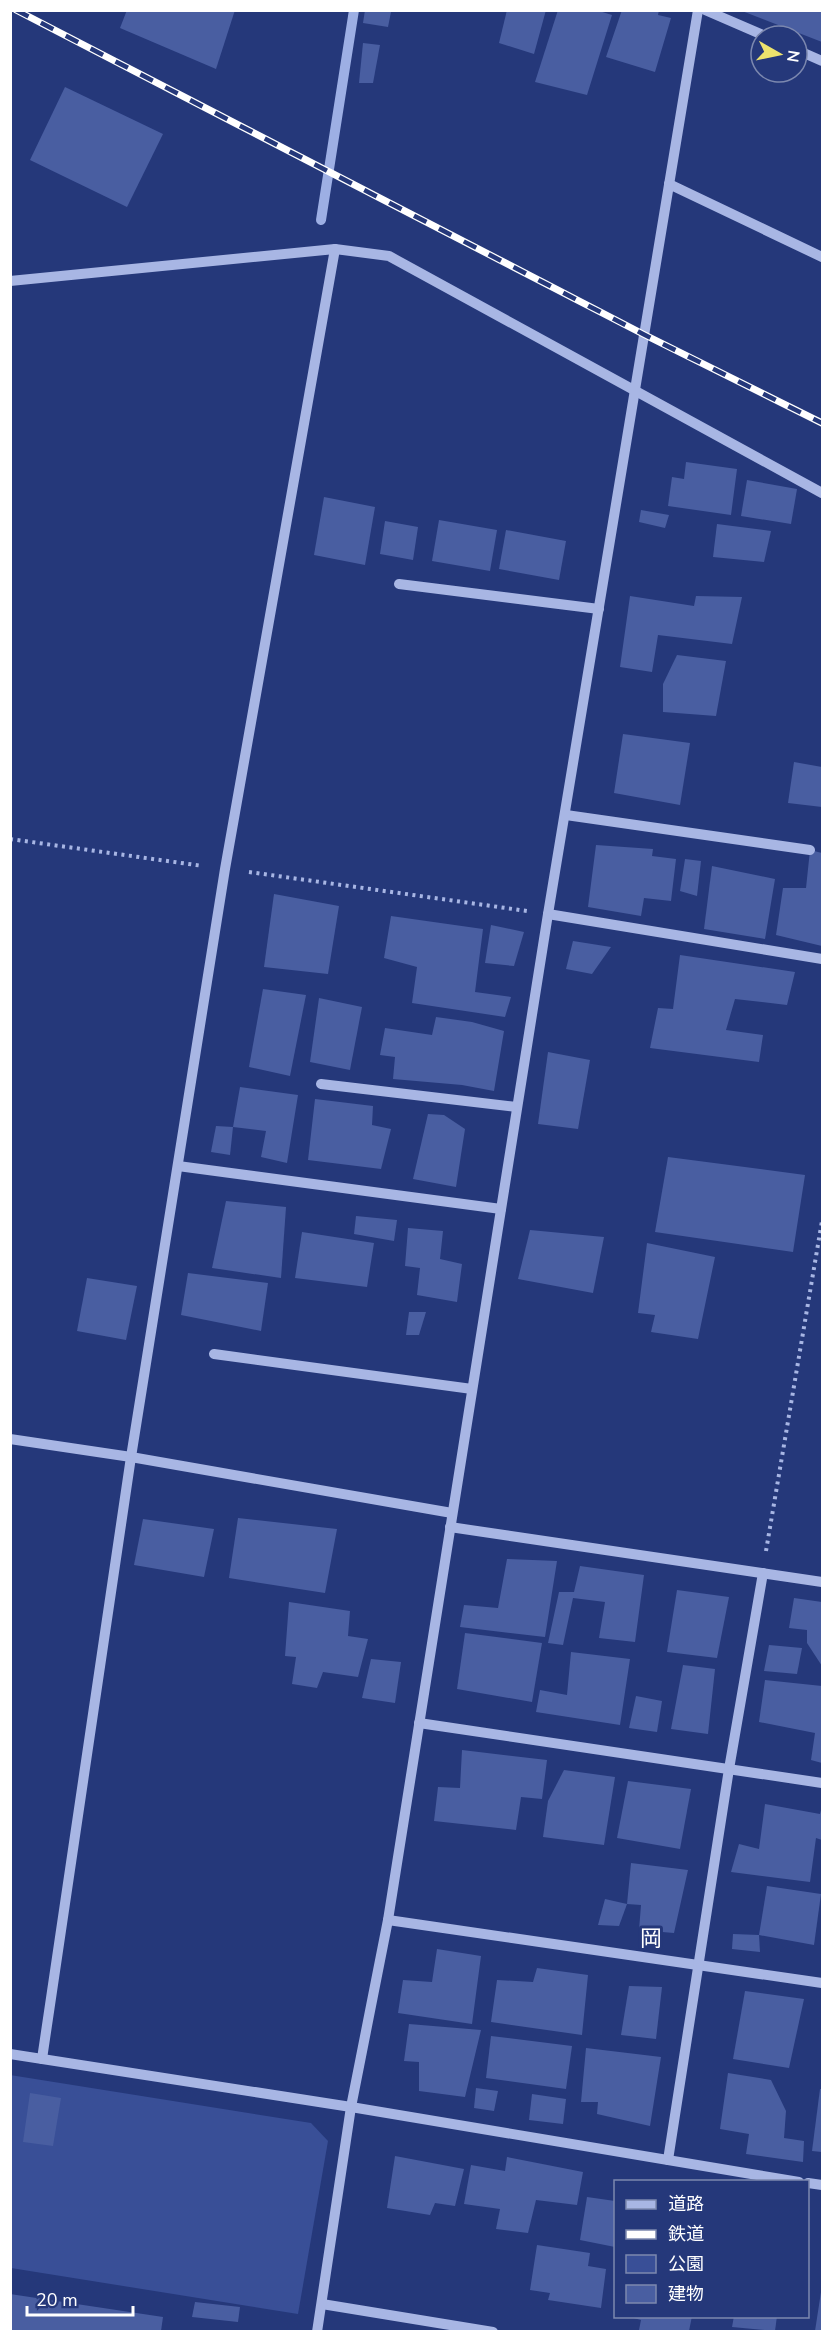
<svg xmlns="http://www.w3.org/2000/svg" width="833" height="2342" viewBox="0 0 833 2342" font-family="'Nunito Sans','Noto Sans JP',sans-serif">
	<rect width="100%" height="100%" fill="#25387a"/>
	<polygon fill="#394f97" points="10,2075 311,2123 328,2141 298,2314 11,2268"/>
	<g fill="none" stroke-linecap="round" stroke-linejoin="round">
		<polyline stroke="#9dafe4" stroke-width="10" points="321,220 354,10"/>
	</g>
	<g fill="#495ea1">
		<polygon points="127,10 235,10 216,69 120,28"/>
		<polygon points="365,10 391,12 388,27 363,23"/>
		<polygon points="507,10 546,10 534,54 499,43"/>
		<polygon points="558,10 596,10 612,15 587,95 535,82"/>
		<polygon points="622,10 659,10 658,15 671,18 655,72 606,57"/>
		<polygon points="742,10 822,10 822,42 742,11"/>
		<polygon points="363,43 380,45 373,83 359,83"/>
		<polygon points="65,87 163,134 127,207 30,160"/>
		<polygon points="686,462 737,469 731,515 668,506 672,477 684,479"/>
		<polygon points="747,480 797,489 791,524 741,516"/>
		<polygon points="324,497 375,507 365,565 314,555"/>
		<polygon points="641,510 669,515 665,528 639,522"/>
		<polygon points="439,520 497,530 490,571 432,561"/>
		<polygon points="385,521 418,527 413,560 380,554"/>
		<polygon points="717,524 771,531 764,562 713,557"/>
		<polygon points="506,530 566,541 559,580 499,569"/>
		<polygon points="630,596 694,606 696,596 742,597 732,644 658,635 652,672 620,667"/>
		<polygon points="677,655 726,661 716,716 663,712 663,684"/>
		<polygon points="623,734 690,743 680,805 614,793"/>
		<polygon points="794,762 822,767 822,807 788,803"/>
		<polygon points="596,845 653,849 652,856 676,859 671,901 644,898 641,916 588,907"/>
		<polygon points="810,850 822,853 822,946 776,935 783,888 806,888"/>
		<polygon points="685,859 701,861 697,896 680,891"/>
		<polygon points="712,866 775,879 765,939 704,929"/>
		<polygon points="274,894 339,906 328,974 264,967"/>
		<polygon points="391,916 483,929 475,992 511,997 505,1017 412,1003 417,967 384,958"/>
		<polygon points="491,925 524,932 514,966 485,963"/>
		<polygon points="573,941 611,947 592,974 566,969"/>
		<polygon points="680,955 795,972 787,1005 735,999 726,1030 763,1035 759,1062 650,1048 658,1008 673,1009"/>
		<polygon points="263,989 306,995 290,1076 249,1067"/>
		<polygon points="319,998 362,1007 350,1070 310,1062"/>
		<polygon points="436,1017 472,1022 504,1031 494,1091 462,1085 393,1079 395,1057 380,1055 385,1028 432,1035"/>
		<polygon points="548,1052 590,1060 578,1129 538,1124"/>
		<polygon points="240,1087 298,1095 287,1163 261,1157 266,1131 233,1127"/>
		<polygon points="315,1099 373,1106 372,1125 391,1129 381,1169 308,1160"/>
		<polygon points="428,1114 444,1115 465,1129 456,1187 413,1179"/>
		<polygon points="216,1126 233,1127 230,1155 211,1152"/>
		<polygon points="668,1157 805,1175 793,1252 655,1232"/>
		<polygon points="226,1201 286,1207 281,1278 212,1268"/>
		<polygon points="356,1216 397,1220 394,1241 354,1234"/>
		<polygon points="408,1228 443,1231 440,1259 462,1264 457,1302 417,1295 420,1268 405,1266"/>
		<polygon points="530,1230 604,1237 593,1293 518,1279"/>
		<polygon points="302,1232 374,1243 367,1287 295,1278"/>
		<polygon points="647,1243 715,1257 698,1339 651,1332 655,1315 638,1313"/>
		<polygon points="188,1273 268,1283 261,1331 181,1315"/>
		<polygon points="87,1278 137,1286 126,1340 77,1331"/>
		<polygon points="409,1312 426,1312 419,1335 406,1335"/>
		<polygon points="238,1518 337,1529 325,1593 229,1578"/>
		<polygon points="143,1519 214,1529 204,1577 134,1565"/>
		<polygon points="507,1559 557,1561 545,1637 460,1627 464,1605 498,1608"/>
		<polygon points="580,1566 644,1575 635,1642 599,1638 605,1602 573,1598 563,1645 548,1643 559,1592 574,1592"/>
		<polygon points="677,1590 729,1597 717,1658 667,1652"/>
		<polygon points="794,1598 822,1602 822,1666 807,1643 807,1630 789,1628"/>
		<polygon points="289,1602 350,1611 348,1636 368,1639 358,1677 323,1672 317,1688 292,1684 296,1657 285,1656"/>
		<polygon points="465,1633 542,1643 532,1702 457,1689"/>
		<polygon points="769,1645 802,1648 797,1674 764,1671"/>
		<polygon points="571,1652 630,1659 620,1725 536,1712 540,1690 567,1695"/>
		<polygon points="371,1659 401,1662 395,1703 362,1698"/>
		<polygon points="683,1665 715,1669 708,1734 671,1729"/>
		<polygon points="765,1680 822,1686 822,1763 811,1760 815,1733 759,1722"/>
		<polygon points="636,1696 662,1701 657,1732 629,1728"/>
		<polygon points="462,1750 547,1760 542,1799 521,1797 516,1830 434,1821 438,1787 460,1788"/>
		<polygon points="564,1770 615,1777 604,1845 543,1837 548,1801"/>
		<polygon points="628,1781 691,1789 680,1849 617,1838"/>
		<polygon points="765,1804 820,1814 822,1806 822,1840 816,1838 810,1882 731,1872 739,1844 759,1849"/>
		<polygon points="631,1863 688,1870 674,1933 639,1930 641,1905 627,1904"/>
		<polygon points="767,1886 821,1894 814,1945 759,1935"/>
		<polygon points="605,1899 627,1904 619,1926 598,1925"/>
		<polygon points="733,1934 759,1935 760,1952 732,1949"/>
		<polygon points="437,1949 481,1956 472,2024 398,2013 403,1980 432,1982"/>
		<polygon points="537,1968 588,1975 582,2035 491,2022 497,1980 533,1982"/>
		<polygon points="629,1986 662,1987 656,2039 621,2035"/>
		<polygon points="745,1991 804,1999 789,2068 733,2059"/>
		<polygon points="409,2024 481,2030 465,2097 419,2091 419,2062 404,2061"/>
		<polygon points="491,2036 572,2046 566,2089 486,2078"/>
		<polygon points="586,2048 661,2057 650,2126 597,2114 598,2102 581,2102"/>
		<polygon points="728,2073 771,2080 786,2111 784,2138 804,2141 803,2162 746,2154 749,2134 720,2129"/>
		<polygon points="476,2088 498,2091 494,2111 474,2108"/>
		<polygon points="820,2089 822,2089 822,2152 812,2151"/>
		<polygon points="30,2093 61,2098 53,2146 23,2142"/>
		<polygon points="532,2094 566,2099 563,2124 529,2120"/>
		<polygon points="395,2156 464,2169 455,2206 435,2203 430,2215 387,2208"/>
		<polygon points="507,2157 583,2172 577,2205 536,2200 528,2233 496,2229 500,2209 464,2204 471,2165 505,2171"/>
		<polygon points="587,2197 615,2201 615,2247 580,2240"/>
		<polygon points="537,2245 590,2253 588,2266 606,2269 601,2308 548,2300 550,2293 530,2290"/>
		<polygon points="821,2292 822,2331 815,2331"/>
		<polygon points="10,2294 163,2317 161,2331 10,2331"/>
		<polygon points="195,2302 240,2307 238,2322 192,2317"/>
		<polygon points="626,2316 692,2316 689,2331 639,2330 641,2320"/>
		<polygon points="734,2316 777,2316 775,2331 732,2327"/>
	</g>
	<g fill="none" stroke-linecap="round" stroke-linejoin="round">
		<g stroke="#a8b6e4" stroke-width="4" stroke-dasharray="3 4.5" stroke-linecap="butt">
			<polyline points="10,839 203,866"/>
			<polyline points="249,872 527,911"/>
			<polyline points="766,1551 822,1221"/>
		</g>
		<g stroke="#a8b6e4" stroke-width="10">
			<polyline points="705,10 765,36"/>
			<polyline points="797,50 822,61"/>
			<polyline points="669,184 822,257"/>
			<polyline points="10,281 335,249 389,256 822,493"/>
			<polyline points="399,584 599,609"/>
			<polyline points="566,815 810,850"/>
			<polyline points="548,914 822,959"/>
			<polyline points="321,1084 517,1107"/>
			<polyline points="178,1166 501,1209"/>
			<polyline points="214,1354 472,1389"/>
			<polyline points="10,1439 131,1457 452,1513"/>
			<polyline points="450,1527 822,1582"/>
			<polyline points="419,1723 822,1783"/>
			<polyline points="388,1920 822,1983"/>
			<polyline points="10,2054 351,2107 799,2182"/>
			<polyline points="42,2059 131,1457 225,869 335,249"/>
			<polyline points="668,2160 729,1769 763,1573"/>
			<polyline points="808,2183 822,2185"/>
			<polyline points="322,2304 493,2332"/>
			<polyline points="317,2332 351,2107 388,1920 548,914 698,10"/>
		</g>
		<g stroke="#fff" stroke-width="7">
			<polyline id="rail" points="16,10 643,334 822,423"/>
		</g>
		<use href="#rail" stroke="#25387a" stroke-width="4.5" stroke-dasharray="14" stroke-linecap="butt"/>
	</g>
	<g text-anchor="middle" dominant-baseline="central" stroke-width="6" stroke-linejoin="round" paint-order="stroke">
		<g font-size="22" fill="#fff" stroke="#25387a">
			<text x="651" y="1939">岡</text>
		</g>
	</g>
	<rect width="833" height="2342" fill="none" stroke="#ffffff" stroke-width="24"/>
	<rect x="614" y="2180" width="195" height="138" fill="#25387a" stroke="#7c88af" stroke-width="1.5"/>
	<rect x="626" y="2200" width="30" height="9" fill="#a8b6e4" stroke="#7c88af" stroke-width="1.5"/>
	<text x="668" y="2210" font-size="18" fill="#ffffff">道路</text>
	<rect x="626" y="2230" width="30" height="9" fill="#ffffff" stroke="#7c88af" stroke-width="1.5"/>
	<text x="668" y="2240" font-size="18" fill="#ffffff">鉄道</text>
	<rect x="626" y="2255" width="30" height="18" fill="#394f97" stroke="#7c88af" stroke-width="1.5"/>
	<text x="668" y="2270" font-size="18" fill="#ffffff">公園</text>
	<rect x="626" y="2285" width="30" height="18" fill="#495ea1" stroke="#7c88af" stroke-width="1.5"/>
	<text x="668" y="2300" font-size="18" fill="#ffffff">建物</text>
	<g transform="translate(779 54) rotate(99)"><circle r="28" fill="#25387a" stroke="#7c88af" stroke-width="1.5"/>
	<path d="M0-4.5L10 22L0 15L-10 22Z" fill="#ede36d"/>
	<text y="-9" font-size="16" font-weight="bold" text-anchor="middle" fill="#ffffff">N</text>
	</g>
	<path d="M27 2306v9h106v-9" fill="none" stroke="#ffffff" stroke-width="3"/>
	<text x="36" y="2306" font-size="18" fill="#ffffff" stroke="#25387a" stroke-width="4.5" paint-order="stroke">20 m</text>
</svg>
